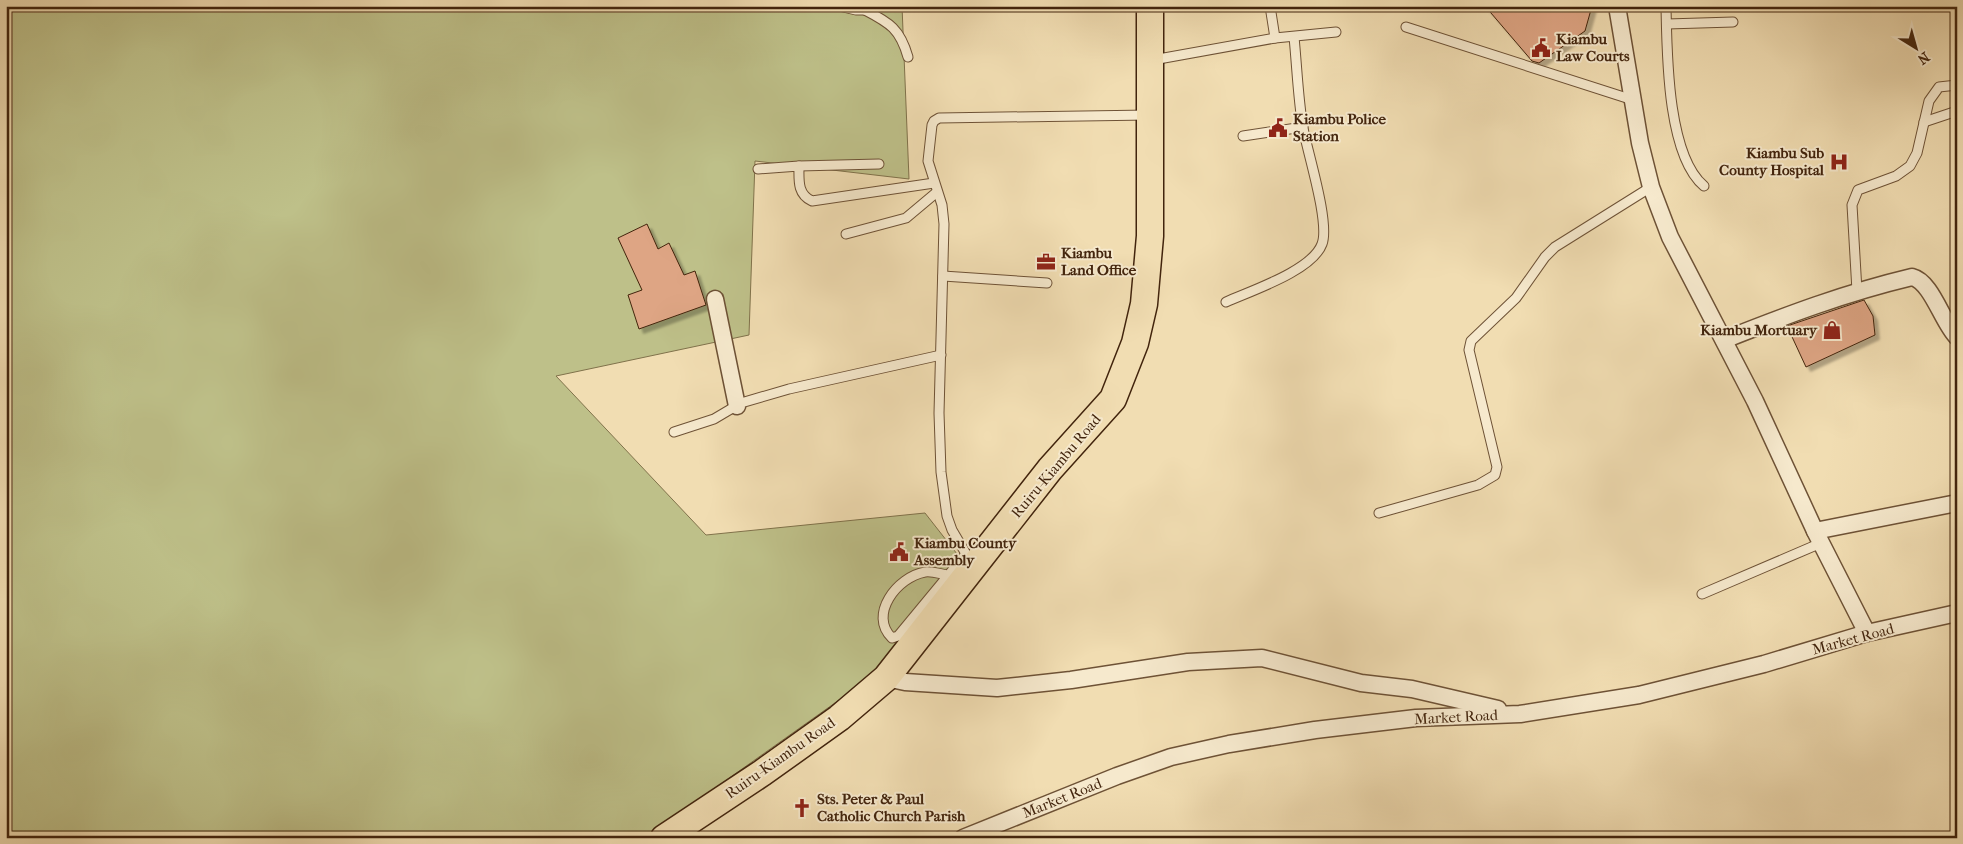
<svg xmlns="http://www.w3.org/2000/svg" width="1963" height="844" viewBox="0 0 1963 844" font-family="'IM FELL French Canon',serif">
	<defs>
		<filter id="shadow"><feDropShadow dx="4.5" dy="4.5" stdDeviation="1" flood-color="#0004"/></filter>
	</defs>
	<rect width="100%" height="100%" fill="#f1ddb2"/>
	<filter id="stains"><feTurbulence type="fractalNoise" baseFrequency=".004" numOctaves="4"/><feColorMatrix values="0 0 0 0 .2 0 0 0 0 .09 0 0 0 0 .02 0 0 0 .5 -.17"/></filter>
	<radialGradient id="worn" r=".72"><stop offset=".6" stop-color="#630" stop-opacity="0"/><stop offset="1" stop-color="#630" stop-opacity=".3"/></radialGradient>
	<polygon fill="#bec089" stroke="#80724b" points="6,6 902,6 909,179 755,161 749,335 556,376 706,535 925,513 961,559 870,678 645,838 6,838"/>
	<g fill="#dea584" stroke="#42240d" filter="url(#shadow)">
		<polygon points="1485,6 1592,6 1585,31 1539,63 1532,61"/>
		<polygon points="647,224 658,249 669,243 684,275 695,271 706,305 639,329 628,295 642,290 618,238"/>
		<polygon points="1864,300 1873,316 1875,335 1806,367 1787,326"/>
	</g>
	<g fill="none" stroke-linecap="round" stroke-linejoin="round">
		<g stroke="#6e5236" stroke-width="11">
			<g id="lane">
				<polyline points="839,6 856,10 865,10"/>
				<path d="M865,6V10C890,23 900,29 908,57"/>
				<polyline points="1270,6 1275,38"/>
				<path d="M1666,6C1667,53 1667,155 1704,186"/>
				<polyline points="1667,24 1733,22"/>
				<polyline points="1406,27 1633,100"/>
				<polyline points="1153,60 1275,38 1336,32"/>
				<polyline points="1924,122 1957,111"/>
				<polyline points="1243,136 1303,127"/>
				<polyline points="799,166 879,164"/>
				<path d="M758,169L799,166C799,180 797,194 812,201L934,183"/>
				<polyline points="846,234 906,218 937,192"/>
				<polyline points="943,276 1047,283"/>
				<polyline points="1857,291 1852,205 1858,190 1896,176 1910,166 1917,153 1929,101 1939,87 1957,85"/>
				<path d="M1226,302C1250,291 1312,271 1322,244C1330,223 1308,154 1303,128C1298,98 1297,67 1294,37"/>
				<polyline points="674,432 714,419 741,403 789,389 941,355"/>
				<polyline points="1379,513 1478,485 1495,475 1497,467 1469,350 1471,341 1516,298 1545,257 1555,247 1651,187"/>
				<polyline points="972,564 952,530 947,516 941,472 939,413 944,224 942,205 928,161 932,125 934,121 939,118 1149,115"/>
				<path d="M948,575C940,574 933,571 925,572C897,577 868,615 892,638L898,636L965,555"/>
				<polyline points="1702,594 1821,543"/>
			</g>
		</g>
		<g stroke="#6e5236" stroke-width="19">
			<g id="street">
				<polyline points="1617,6 1640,143 1651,187 1670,237 1755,401 1815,531 1867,633"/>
				<polyline points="715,299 737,406"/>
				<path d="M1724,340C1787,315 1845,293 1912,277C1932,282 1942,322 1957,337"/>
				<polyline points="1815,531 1957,503"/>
				<polyline points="886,678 905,682 997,688 1071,680 1188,662 1262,658 1361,683 1412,689 1498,709"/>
				<polyline points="963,838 1117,776 1171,757 1229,744 1315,730 1416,718 1520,714 1639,695 1764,664 1867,633 1957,613"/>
			</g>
		</g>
		<g stroke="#42240d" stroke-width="29">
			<polyline id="primary" points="664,838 762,773 839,718 886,678 1050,469 1113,399 1135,343 1144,304 1150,236 1150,6"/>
		</g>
		<use href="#lane" stroke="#f6e9cd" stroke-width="9"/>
		<use href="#street" stroke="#f6e9cd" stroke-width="16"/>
		<use href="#primary" stroke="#f1ddb2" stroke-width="26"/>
	</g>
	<defs>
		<g id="civic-bare" transform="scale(1.5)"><path d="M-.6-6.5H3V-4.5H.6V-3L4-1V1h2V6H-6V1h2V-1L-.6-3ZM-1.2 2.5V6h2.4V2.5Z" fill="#8f2418" stroke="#f6e9cd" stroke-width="2.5" paint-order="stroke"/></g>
		<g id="hospital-bare" transform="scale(1.5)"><path d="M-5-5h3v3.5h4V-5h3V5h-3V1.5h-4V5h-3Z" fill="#8f2418" stroke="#f6e9cd" stroke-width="2.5" paint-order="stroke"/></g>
		<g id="office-bare" transform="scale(1.5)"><path d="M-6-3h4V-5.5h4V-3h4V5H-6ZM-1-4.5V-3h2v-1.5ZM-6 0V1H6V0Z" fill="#8f2418" stroke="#f6e9cd" stroke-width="2.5" paint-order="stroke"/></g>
		<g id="shop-bare" transform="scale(1.5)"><path d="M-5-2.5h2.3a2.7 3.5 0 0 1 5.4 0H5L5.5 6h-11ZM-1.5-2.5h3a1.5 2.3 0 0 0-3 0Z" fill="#8f2418" stroke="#f6e9cd" stroke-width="2.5" paint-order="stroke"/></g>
		<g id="church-bare" transform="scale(1.5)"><path d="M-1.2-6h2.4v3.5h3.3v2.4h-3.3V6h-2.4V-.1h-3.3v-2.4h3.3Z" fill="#8f2418" stroke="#f6e9cd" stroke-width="2.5" paint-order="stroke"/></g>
	</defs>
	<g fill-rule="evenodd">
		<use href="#civic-bare" x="1541" y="48"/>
		<use href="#civic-bare" x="1278" y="128"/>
		<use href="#hospital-bare" x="1839" y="162"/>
		<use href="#office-bare" x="1046" y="262"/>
		<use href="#shop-bare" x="1832" y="330"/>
		<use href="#civic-bare" x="899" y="552"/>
		<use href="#church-bare" x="802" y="808"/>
	</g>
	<g text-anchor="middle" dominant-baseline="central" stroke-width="4" stroke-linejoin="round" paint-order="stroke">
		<g font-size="15" font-weight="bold" fill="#42240d" stroke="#f6e9cd" text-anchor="start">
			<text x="1556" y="39">Kiambu<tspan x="1556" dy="17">Law Courts</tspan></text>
			<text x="1293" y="119">Kiambu Police<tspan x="1293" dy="17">Station</tspan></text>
			<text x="1824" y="153" text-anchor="end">Kiambu Sub<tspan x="1824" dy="17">County Hospital</tspan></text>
			<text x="1061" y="253">Kiambu<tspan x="1061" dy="17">Land Office</tspan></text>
			<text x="1817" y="330" text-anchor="end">Kiambu Mortuary</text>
			<text x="914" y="543">Kiambu County<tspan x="914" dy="17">Assembly</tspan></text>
			<text x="817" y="799">Sts. Peter &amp; Paul<tspan x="817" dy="17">Catholic Church Parish</tspan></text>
		</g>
		<g font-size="15" fill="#42240d" stroke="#f6e9cd">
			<text transform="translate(1056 466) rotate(-50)">Ruiru-Kiambu Road</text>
			<text transform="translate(1853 639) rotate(-15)">Market Road</text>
			<text transform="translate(1456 717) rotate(-3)">Market Road</text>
			<text transform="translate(780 758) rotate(-35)">Ruiru-Kiambu Road</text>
			<text transform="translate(1062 798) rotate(-22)">Market Road</text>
		</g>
	</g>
	<rect width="1963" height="844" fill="none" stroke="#f1ddb2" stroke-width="25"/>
	<rect x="8" y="8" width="1948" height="829" fill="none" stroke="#42240d" stroke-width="2.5"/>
	<rect x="12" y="12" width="1938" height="819" fill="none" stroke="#42240d"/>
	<g transform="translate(1916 48) rotate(143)" stroke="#f6e9cd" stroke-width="4" paint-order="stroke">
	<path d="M0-4L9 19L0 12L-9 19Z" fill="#42240d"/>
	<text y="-8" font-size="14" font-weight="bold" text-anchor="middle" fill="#42240d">N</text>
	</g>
	<rect width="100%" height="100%" filter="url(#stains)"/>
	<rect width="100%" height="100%" fill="url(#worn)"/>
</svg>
